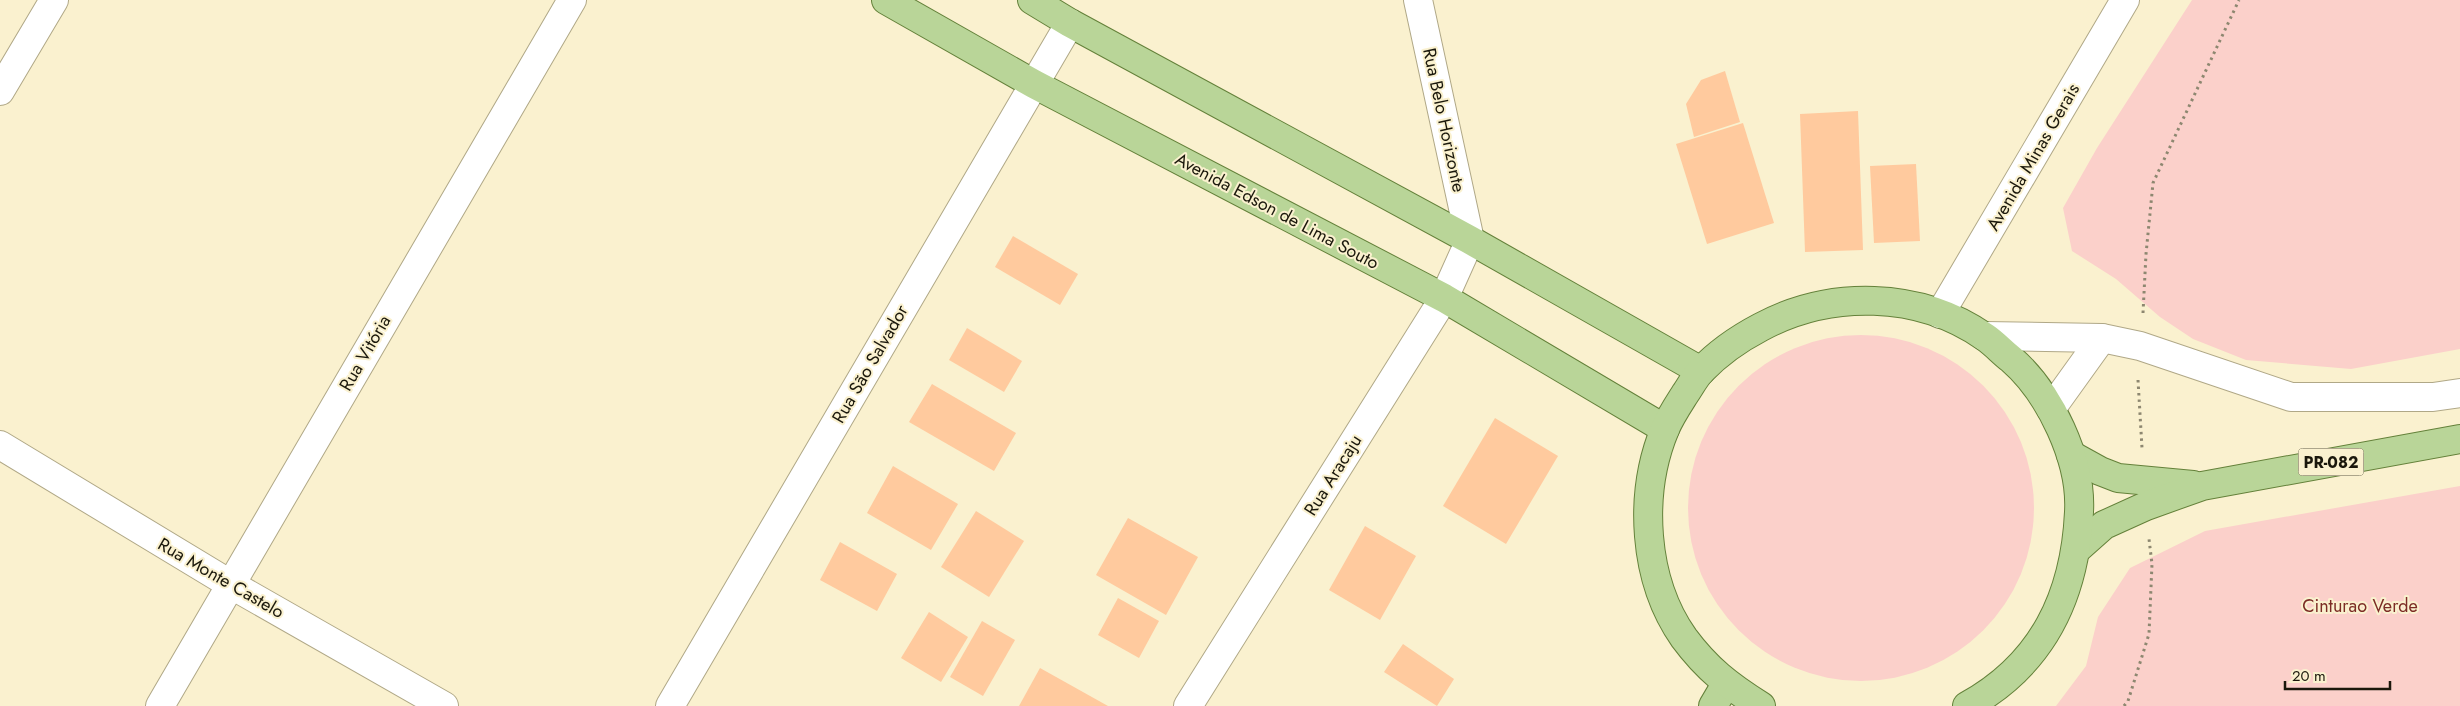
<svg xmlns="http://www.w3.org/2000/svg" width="2460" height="706" viewBox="0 0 2460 706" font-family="Jost,sans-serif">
	<rect width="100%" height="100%" fill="#faf1cf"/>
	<g fill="#fbd0ca">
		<polygon points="2192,0 2460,0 2460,349 2351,369 2246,360 2193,339 2160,317 2116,279 2072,251 2063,208 2097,148"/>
		<circle cx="1861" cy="508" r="173"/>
		<polygon points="2460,486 2460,706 2056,706 2086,666 2098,617 2130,568 2205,531"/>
	</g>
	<g fill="#ffca9e">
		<polygon points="1725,71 1740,122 1694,137 1686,104 1701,80"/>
		<polygon points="1858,111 1863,250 1805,252 1800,114"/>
		<polygon points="1743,123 1774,223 1707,244 1676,144"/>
		<polygon points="1916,164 1920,241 1874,243 1870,166"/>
		<polygon points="1013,236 1078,274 1060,305 995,267"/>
		<polygon points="967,328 1022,361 1004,392 949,360"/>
		<polygon points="932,384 1016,433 994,471 909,422"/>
		<polygon points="1495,418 1558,456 1506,544 1443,506"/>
		<polygon points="893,466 958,504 931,550 867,513"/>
		<polygon points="976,511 1024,541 989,597 941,567"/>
		<polygon points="1128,518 1198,557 1166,615 1096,575"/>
		<polygon points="1365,526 1416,556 1380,620 1329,590"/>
		<polygon points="840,542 897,574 877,611 820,580"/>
		<polygon points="1118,598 1159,621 1139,658 1098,635"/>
		<polygon points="929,612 968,637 941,682 901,658"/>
		<polygon points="982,621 1015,640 983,696 950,677"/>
		<polygon points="1403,644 1454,679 1437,706 1384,672"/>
		<polygon points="1040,668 1108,706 1019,706"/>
	</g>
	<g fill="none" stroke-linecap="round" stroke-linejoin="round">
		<g stroke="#b0a887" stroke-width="30">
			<g id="minor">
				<polyline points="0,91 54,0"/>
				<polyline points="1940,314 2125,0"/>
				<polyline points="1984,336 2102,338 2140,346 2291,397 2433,397 2460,393"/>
				<polyline points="2051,409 2102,338"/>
				<polyline points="0,445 230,584 444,706"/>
				<polyline points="160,706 572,0"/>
				<polyline points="670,706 1070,23"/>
				<polyline points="1188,706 1444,298 1470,240 1418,0"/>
			</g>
		</g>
		<g stroke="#64813a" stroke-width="30">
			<g id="major">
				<polyline points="886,0 1034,84 1444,298 1665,429"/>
				<polyline points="1032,0 1070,23 1470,240 1701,371"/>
				<polyline points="2071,455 2100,471 2118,478 2193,485"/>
				<polyline points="2077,549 2104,525 2146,506 2202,486 2460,439"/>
				<polyline points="1713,706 1726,684"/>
				<path d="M1761,706C1729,686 1707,669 1684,638C1643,580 1638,494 1665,429C1670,417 1678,405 1685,394C1690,387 1695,377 1701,371C1718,353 1740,338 1761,327C1830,290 1919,291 1985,337C1994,343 2002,352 2011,359C2050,393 2082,460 2079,512C2075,596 2043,664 1967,706"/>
			</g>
		</g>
		<g stroke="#8d8770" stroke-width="3" stroke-dasharray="2.5 4" stroke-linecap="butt">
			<polyline points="2143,313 2146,254 2153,183 2239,0"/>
			<polyline points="2138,380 2142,448"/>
			<polyline points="2124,706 2128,701 2149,634 2152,564 2149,539"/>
		</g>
		<use href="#minor" stroke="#fff" stroke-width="28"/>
		<use href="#major" stroke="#b9d598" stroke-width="28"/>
	</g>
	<g text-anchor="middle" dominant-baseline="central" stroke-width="4" stroke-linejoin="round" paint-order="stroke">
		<rect fill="#faf1cf" stroke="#5e5946" stroke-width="1" x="2298.5" y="448.5" width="65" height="27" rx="4"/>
		<g font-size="16" font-weight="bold" fill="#1b180c">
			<text x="2331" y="462">PR-082</text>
		</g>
		<g font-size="18" fill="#1b180c" stroke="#faf1cf">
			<text transform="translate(1444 120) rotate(78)">Rua Belo Horizonte</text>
			<text transform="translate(2033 157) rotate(-60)">Avenida Minas Gerais</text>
			<text transform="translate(1277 211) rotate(28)">Avenida Edson de Lima Souto</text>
			<text transform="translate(365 353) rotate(-60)">Rua Vitória</text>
			<text transform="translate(870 364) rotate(-60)">Rua São Salvador</text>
			<text transform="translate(1333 475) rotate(-58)">Rua Aracaju</text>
			<text transform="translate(221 578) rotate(30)">Rua Monte Castelo</text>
		</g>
		<g font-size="18" fill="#7c2c25" stroke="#faf1cf">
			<text x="2360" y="606">Cinturao Verde</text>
		</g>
	</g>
	<path d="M2285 681v8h105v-8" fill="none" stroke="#1b180c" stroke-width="2.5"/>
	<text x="2292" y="681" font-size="15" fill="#1b180c" stroke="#faf1cf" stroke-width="4" paint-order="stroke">20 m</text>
</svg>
